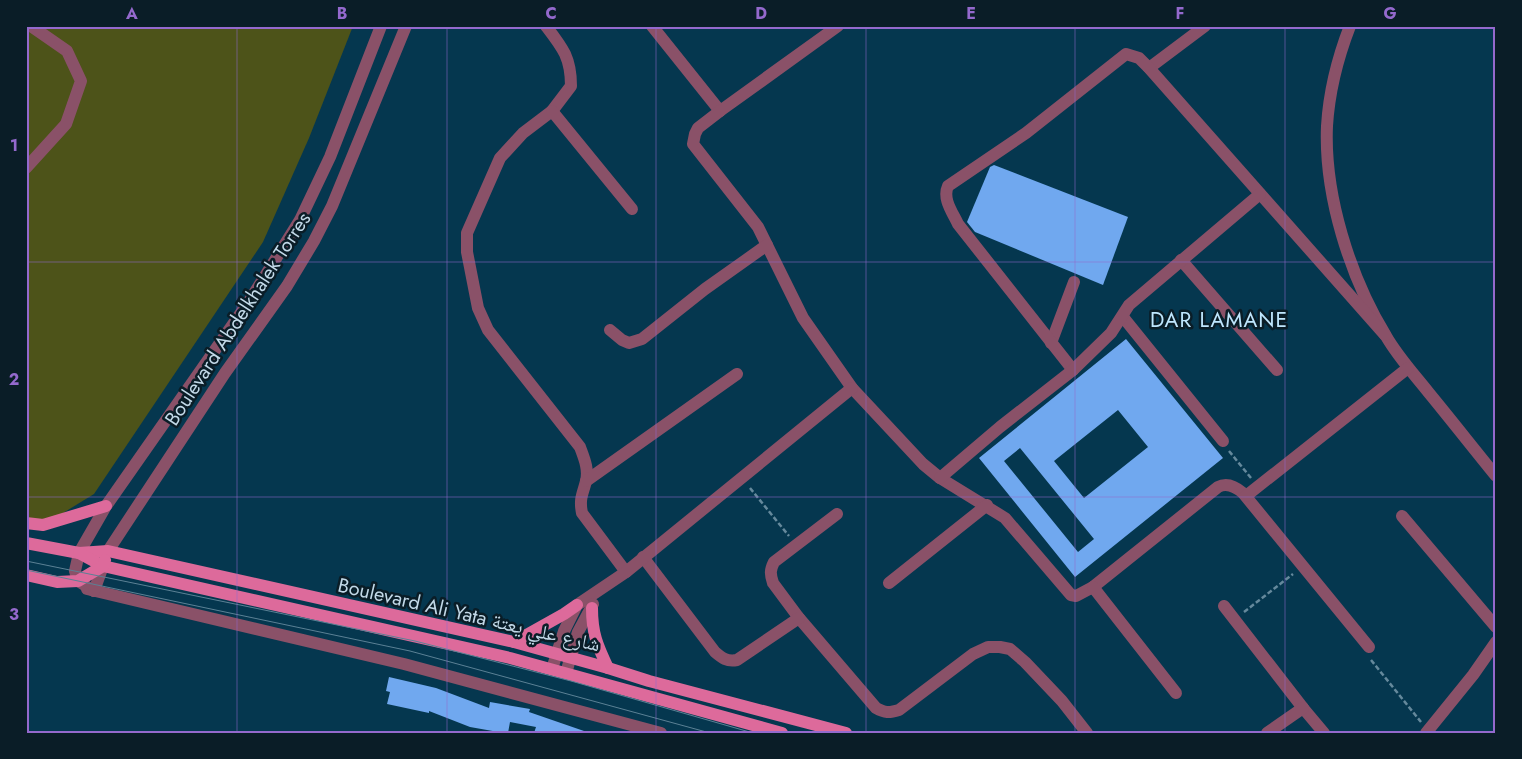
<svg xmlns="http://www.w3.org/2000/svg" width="1522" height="759" viewBox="0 0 1522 759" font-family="Jost,'Noto Naskh Arabic',sans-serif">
	<rect width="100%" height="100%" fill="#05374f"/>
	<polygon fill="#4d5319" points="26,26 353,26 309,138 263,242 94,494 50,521 26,519"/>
	<g fill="#70a8ef" fill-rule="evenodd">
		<polygon points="994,165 1128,217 1103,285 975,232 967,222 990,167"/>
		<path d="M1126,339L1223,458L1075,577L979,458ZM1118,410L1148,447L1084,498L1054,461ZM1020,448L1094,539L1078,552L1004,461Z"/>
		<polygon points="389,677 436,688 489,708 490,702 530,709 529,712 584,731 584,733 534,733 536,727 510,722 508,733 504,733 470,727 429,711 429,713 387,704 390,692 386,691"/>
	</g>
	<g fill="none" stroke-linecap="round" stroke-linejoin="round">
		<g stroke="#65899c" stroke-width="2.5" stroke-dasharray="5 2.5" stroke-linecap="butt">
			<polyline points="1229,451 1251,478"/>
			<polyline points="750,488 789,536"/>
			<polyline points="1244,612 1293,574"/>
			<polyline points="1371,660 1421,722"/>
		</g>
		<g stroke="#8a5168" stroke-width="12">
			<path d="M546,26C563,48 571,58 571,86L552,111L523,133L500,158L467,233V252L478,308L488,330L580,447C584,458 589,469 586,481C583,494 579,498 582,513L626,572"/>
			<polyline points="652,26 720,111"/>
			<path d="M838,26L720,111L698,128L695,134L693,144L758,227L803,318L852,388L923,464L940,478L1005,518L1071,595L1076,596L1093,587L1218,487C1227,482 1236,487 1243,493L1369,647"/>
			<path d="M1350,26C1338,57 1329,93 1327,126C1324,195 1350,277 1386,336C1398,357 1414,374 1429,393C1452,421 1474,449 1496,476"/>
			<polyline points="1149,68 1205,26"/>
			<polyline points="552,111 632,209"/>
			<polyline points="26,168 66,124 81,81 67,51 31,26"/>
			<polyline points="1181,260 1277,370"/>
			<polyline points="1123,317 1223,441"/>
			<polyline points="610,330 622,340 629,343 642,339 705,289 767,245"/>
			<polyline points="1051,343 1074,282"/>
			<path d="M1073,370L958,224C953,213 942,199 948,186L1026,133L1126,54L1139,58L1149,68L1385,335"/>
			<polyline points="940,478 1000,427 1073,370 1111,333 1129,305 1260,194"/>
			<polyline points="586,481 737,374"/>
			<polyline points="1246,496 1408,368"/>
			<path d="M837,514L774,562C770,570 770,574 773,583L799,618L876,708C885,713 889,713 899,710L973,654L988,647H1000L1010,649L1025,662L1062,701L1087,733"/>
			<polyline points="1402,516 1496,627"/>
			<polyline points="108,551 225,373 287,286 314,241 332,206 406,26"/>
			<path d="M643,557L715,652C722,658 727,662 737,660L799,618"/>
			<polyline points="889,583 987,505"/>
			<polyline points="1093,587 1176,693"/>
			<polyline points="87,589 404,664 661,733"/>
			<polyline points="94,591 78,581 75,571 79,553 106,506 250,300 300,220 330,157 381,26"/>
			<polyline points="94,591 103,566"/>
			<polyline points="1224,606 1303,708 1324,733"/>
			<polyline points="552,669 564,631 577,605 626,572 852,388"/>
			<polyline points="566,673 578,632 593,604"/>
			<polyline points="1267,733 1303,708"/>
			<polyline points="1426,733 1473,675 1496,642"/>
		</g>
		<g stroke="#dd6a9b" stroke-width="12">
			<polyline points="26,523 43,525 106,506"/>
			<polyline points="26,543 79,553 108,551 514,642 608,668 649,681 846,733"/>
			<polyline points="79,553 103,566 510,658 782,733"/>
			<polyline points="26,575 57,582 78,581 103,566 105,560"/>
			<path d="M592,608C592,633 597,645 608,668"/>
			<polyline points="514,642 564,614 577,605"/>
		</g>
		<g stroke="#5b8195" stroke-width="1">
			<polyline points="26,561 415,641 571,681 753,733"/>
			<polyline points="26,570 410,651 710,733"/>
		</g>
	</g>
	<path fill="none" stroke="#9469cd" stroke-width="1" stroke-opacity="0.55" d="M237,26V733M447,26V733M656,26V733M866,26V733M1075,26V733M1285,26V733M26,262H1496M26,497H1496"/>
	<g text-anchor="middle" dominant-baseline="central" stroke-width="5" stroke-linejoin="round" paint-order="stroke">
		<g font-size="20" fill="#c2d9e8" stroke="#0a1d27">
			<text transform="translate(238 319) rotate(-57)">Boulevard Abdelkhalek Torres</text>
			<text transform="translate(469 615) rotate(13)">Boulevard Ali Yata شارع علي يعتة</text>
		</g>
		<g font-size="21" letter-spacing="1" fill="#bfe6fd" stroke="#0a1d27">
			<text x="1219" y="320">DAR LAMANE</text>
		</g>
	</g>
	<rect width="1522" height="759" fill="none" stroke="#0a1d27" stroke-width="55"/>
	<rect x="28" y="28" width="1466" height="704" fill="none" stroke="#9469cd" stroke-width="2"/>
	<g font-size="16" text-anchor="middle" font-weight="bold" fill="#9469cd">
		<text x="132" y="19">A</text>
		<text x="342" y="19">B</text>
		<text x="551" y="19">C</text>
		<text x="761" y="19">D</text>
		<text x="971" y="19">E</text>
		<text x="1180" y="19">F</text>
		<text x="1390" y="19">G</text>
		<text x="14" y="151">1</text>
		<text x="14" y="385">2</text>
		<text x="14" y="620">3</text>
	</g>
</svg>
